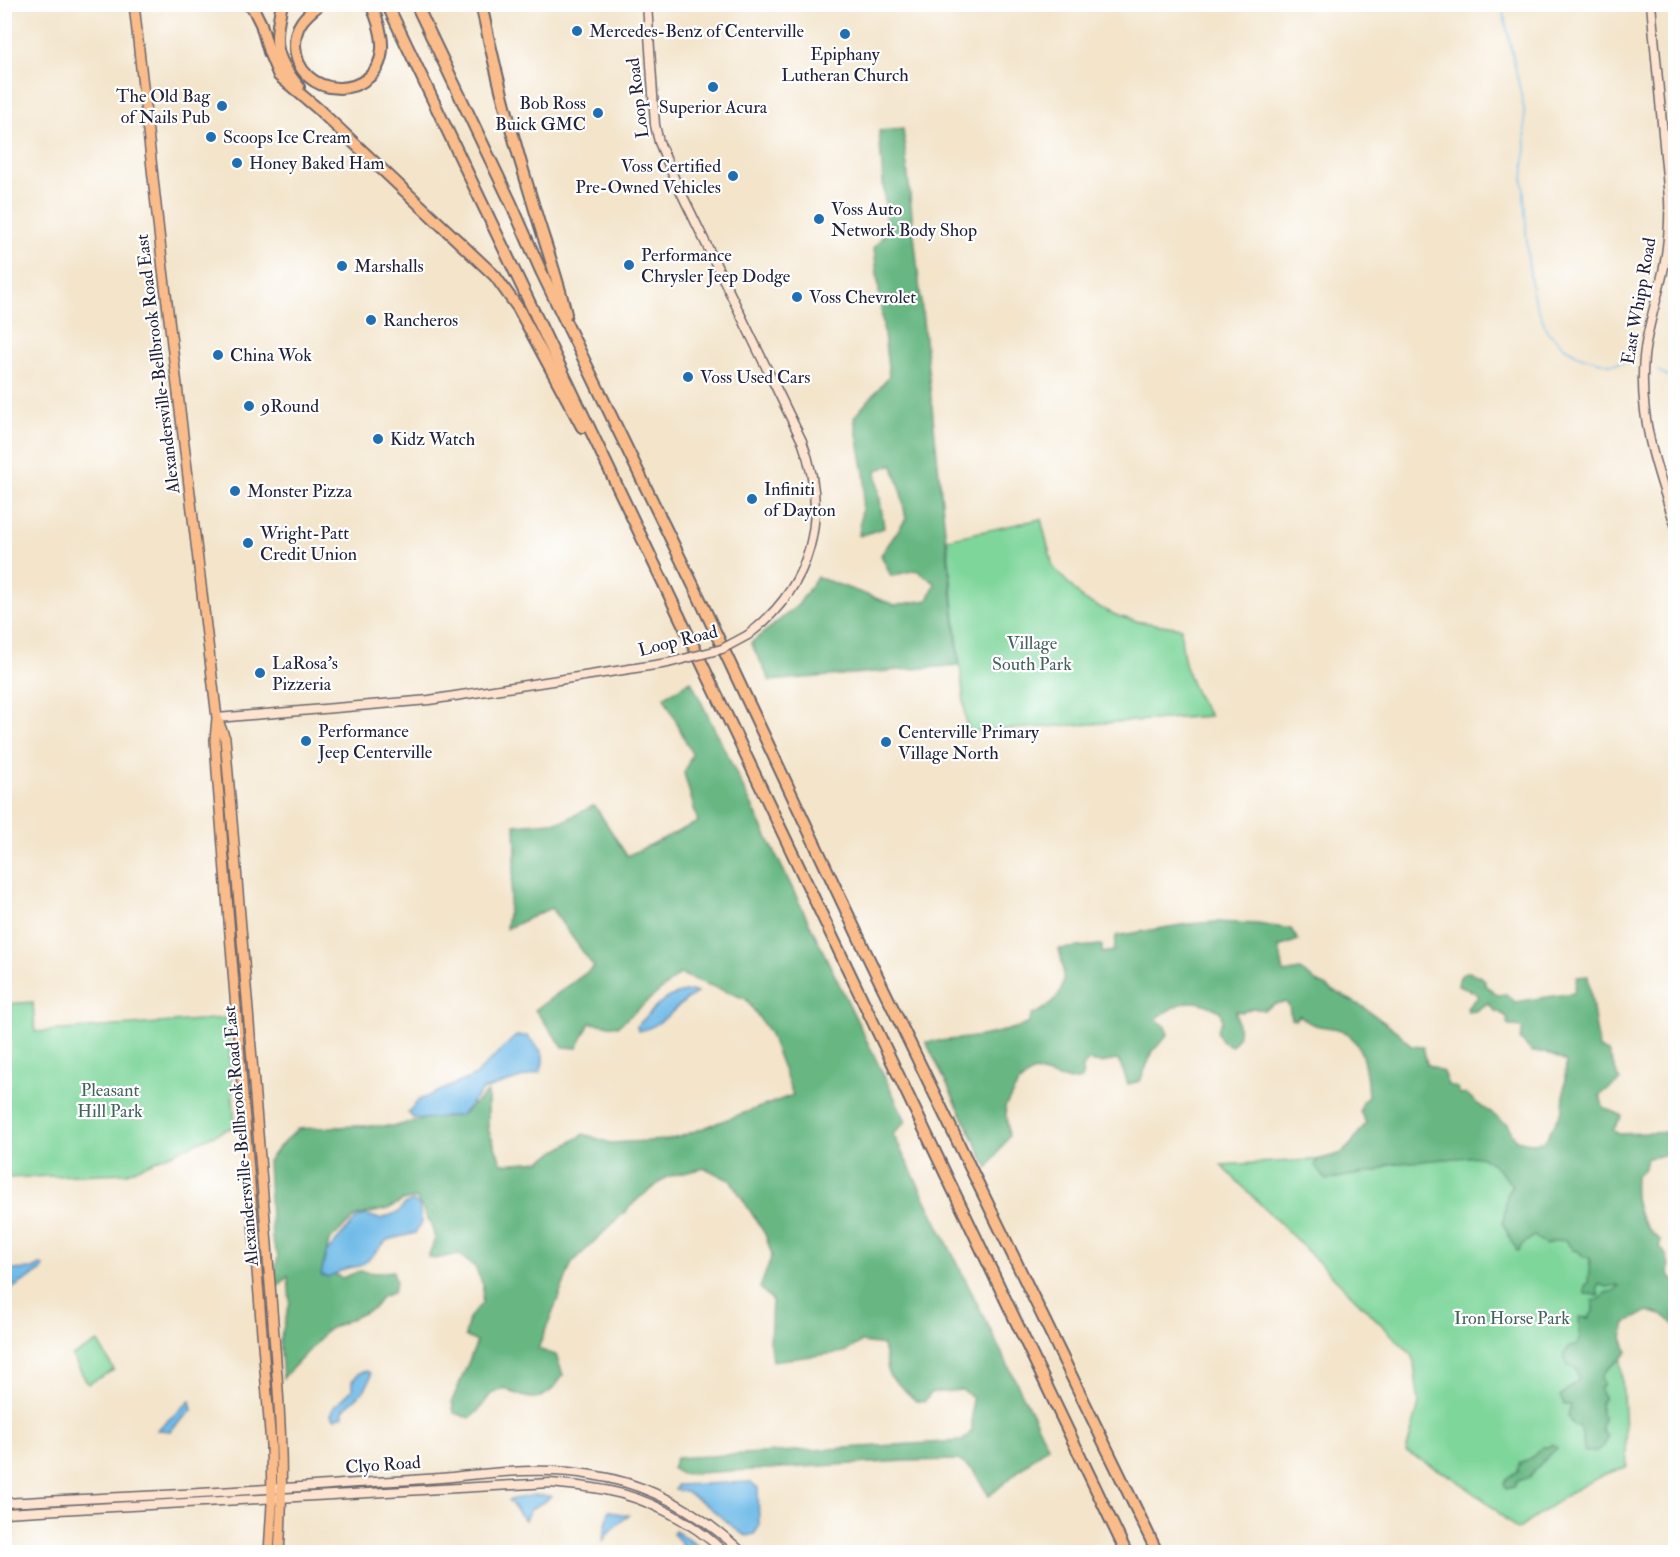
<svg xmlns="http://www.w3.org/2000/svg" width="1680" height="1557" viewBox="0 0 1680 1557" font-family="'IM FELL Double Pica',serif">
	<rect width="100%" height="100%" fill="#fff"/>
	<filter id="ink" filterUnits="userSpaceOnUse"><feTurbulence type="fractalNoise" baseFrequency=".0167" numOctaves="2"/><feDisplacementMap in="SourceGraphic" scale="12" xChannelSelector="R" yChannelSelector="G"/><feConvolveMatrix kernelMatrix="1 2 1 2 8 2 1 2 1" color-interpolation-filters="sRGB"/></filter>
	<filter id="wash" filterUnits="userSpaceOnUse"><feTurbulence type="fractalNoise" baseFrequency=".008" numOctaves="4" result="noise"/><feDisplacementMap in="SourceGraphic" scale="24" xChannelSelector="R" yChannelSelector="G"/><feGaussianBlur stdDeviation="1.35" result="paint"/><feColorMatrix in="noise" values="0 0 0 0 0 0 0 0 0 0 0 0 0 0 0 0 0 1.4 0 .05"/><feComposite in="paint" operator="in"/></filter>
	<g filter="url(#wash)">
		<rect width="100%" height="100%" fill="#f3e4ca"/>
		<g fill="#7fd69b" stroke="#507c6b" stroke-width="1.5">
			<path d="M1041,519L1053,567L1084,600L1118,616L1135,621L1181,628C1181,660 1191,690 1210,716L967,732L947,539Z"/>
			<polygon points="33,1002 35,1032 227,1018 235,1126 127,1173 5,1178 5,1004"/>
			<path d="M1485,1150L1616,1269L1627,1467C1586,1477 1551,1507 1517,1530L1488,1503L1452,1477L1406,1452L1419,1404L1413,1356L1221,1165Z"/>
			<polygon points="98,1342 114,1370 88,1384 72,1356"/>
		</g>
		<g fill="#67b783" stroke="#446c5f" stroke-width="1.5">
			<polygon points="903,129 959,665 770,681 751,643 798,605 817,577 895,605 928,600 935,583 916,570 891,576 881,555 906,519 900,487 892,464 876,471 884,528 859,536 865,479 854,417 889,377 874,248 887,230 879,131"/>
			<path d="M691,681L906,1121L893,1134L1048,1446L989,1496L973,1470L958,1460L906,1461L680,1474L672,1468L676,1458L962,1441L972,1431V1397L962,1390L931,1393L924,1402L916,1401L889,1375L883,1345L861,1342L845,1352L772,1361L770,1344L772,1300L760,1288L772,1255L765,1234L731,1181L705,1168L667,1177L638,1199L572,1263L538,1349L556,1355L563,1375C546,1403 531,1403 504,1388L491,1394L478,1411L470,1418L454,1413L452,1401L477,1342L465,1336L469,1318L482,1303L483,1285L475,1267L458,1254L435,1259L428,1257L435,1239L431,1224L416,1198L402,1201L388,1209L356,1216L329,1241L323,1268L342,1278L360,1271L376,1273L393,1271L396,1282L393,1293L381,1297L374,1308L325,1331L317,1342L283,1378L280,1340L290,1303L288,1276L277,1287L274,1277L278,1256L272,1239L268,1161L279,1147L298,1129L355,1126H396L423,1119L461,1115L488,1092V1129L502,1164L540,1161L584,1134L610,1143L667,1140L679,1137L793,1095L769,1032L746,999L680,974L618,1026L590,1023L577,1048L563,1047L535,1010L594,967L551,908L506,929L516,851L515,825L563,821L593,806L597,809L627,856L698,822L684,773L692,754L664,697Z"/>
			<path d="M1216,922L1258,924L1291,929L1298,940L1279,947L1284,973L1300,970L1319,983L1363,1007L1399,1033L1411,1046L1423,1047L1427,1064L1443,1072L1448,1085L1457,1088L1460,1095L1467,1094L1475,1102L1507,1124L1516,1140L1530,1143L1544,1142L1563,1109L1566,1062L1545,1052H1532L1520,1039L1523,1029L1516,1026H1510L1507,1023L1508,1018L1499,1012H1496L1488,1003C1481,1007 1477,1013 1468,1011L1467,1008L1479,996L1472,991L1458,986C1460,964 1474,973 1485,980V985L1498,995L1506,994L1515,1002L1574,993L1577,977L1588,976L1599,1048L1608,1052L1620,1081L1600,1095L1603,1107L1622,1116L1613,1130L1619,1134L1676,1132L1675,1154L1647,1158L1645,1168L1635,1177C1633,1203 1638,1224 1661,1241L1659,1246C1666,1252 1671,1263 1668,1273L1673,1280L1675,1279V1325L1664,1316L1648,1311L1626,1323L1622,1337L1627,1352C1619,1364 1607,1364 1601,1378L1604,1383L1600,1390L1604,1398L1601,1401V1414L1603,1416L1602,1430L1607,1437L1604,1446L1596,1451L1585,1452C1582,1443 1583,1433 1579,1426H1574L1568,1416L1571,1405H1564L1560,1396L1578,1380L1577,1369L1568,1366L1564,1361V1354L1570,1346L1576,1345L1580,1338L1579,1317L1589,1318L1593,1311V1301L1602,1298L1605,1293L1614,1291L1619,1286L1617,1285L1606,1287L1599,1284L1597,1289L1599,1295L1585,1294V1286L1588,1283L1590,1258L1584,1257L1578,1251L1573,1250L1565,1240L1556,1241L1546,1245L1534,1236L1520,1247V1250L1517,1251L1503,1224L1507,1195L1513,1186L1493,1164L1480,1156L1389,1164L1378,1171L1326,1180L1315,1165L1317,1160L1342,1153L1351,1144L1366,1123L1360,1112L1362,1102L1368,1097C1367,1075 1364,1036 1338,1029C1322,1025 1313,1029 1300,1015L1295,1020L1291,1019L1289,1006L1285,1002L1274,1004L1264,1010L1252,1008L1242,1012L1236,1011L1239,1035L1232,1046L1222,1042L1217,1031L1222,1021L1221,1012C1194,995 1180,1001 1156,1019L1165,1026L1168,1034L1153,1051L1140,1081L1128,1084L1120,1063L1117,1060L1101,1063L1088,1061L1083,1067L1082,1079L1070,1081L1034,1071L1018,1084L1005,1107L1009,1136L988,1168L926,1042C963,1039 993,1036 1028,1024L1032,1015C1065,1001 1068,981 1059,949L1100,945L1102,946V953L1114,951L1116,936L1187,924Z"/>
			<path d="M1552,1444L1557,1448C1549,1456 1533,1469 1530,1477L1517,1481L1514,1487L1506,1489L1504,1483L1508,1478L1518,1471L1519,1464L1531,1458L1543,1447H1548Z"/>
		</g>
		<g fill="#6ebae8" stroke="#486e92" stroke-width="1.5">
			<path d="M692,991L697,993C675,1004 664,1027 638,1031L637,1026C655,1008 665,993 692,991Z"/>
			<path d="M516,1036H527C540,1050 548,1053 540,1072L483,1090L461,1115L423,1119L413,1118L408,1112L419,1100L474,1076Z"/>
			<polygon points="413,1201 419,1205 422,1222 415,1233 387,1240 367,1261 359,1266 347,1268 328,1277 321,1275 326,1253 358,1217 367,1215 380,1219 399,1212 404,1205"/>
			<polygon points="40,1265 44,1266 42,1270 5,1293 5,1270 33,1269"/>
			<path d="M367,1371L371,1373C370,1390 355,1398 343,1410V1416L335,1419L331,1415L334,1407L352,1390V1381L359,1373Z"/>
			<polygon points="190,1401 192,1410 170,1431 157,1430"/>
			<polygon points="751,1482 758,1488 759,1527 754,1534 747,1536 741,1533 705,1504 686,1492 675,1490 677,1485"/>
			<path d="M534,1495L551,1496C541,1507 531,1503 525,1520L508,1500Z"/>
			<polygon points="609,1510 622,1515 629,1515 610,1531 603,1541"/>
			<polygon points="675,1531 706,1551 706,1552 683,1552 681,1542 673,1534"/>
		</g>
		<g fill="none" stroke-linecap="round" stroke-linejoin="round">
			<g stroke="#6ebae8" stroke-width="1.5">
				<polyline points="1500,4 1503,10 1524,109 1526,148 1523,179 1528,260 1533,295 1547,331 1564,347 1580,356 1608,364 1631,362"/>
				<polyline points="1658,371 1676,380"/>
			</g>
		</g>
	</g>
	<g filter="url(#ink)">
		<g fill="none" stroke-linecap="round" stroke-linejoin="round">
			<g stroke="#6b666d" stroke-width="11">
				<g id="secondary">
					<path d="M647,4L655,125L659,142L675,180L802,441C830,516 812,586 748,635"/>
					<path d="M1651,4L1669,199C1670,222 1668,245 1664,267C1658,297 1647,327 1644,357C1638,417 1657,471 1676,527"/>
					<polyline points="217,718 429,700 668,663"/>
					<path d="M4,1503C122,1497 240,1492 357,1483C389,1481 421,1480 452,1477C499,1472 546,1467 592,1475C651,1484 699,1512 742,1552"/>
					<path d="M4,1513L550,1483C568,1485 587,1486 605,1490C648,1498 693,1522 724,1552"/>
				</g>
			</g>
			<g stroke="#6b666d" stroke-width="12">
				<g id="primary">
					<polyline points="134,4 163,269 217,718 215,740 217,772 271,1445 272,1504 269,1552"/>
					<path d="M218,721L225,738C239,907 254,1075 267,1244C274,1347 287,1450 279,1552"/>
				</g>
			</g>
			<g stroke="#6b666d" stroke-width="14">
				<g id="highway">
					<polyline points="247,4 253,8 261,24 269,52 279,76 317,108 495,276 518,308 582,427"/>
					<path d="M282,4C273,42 274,57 299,87"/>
					<path d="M320,4C305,16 295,25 295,45C296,101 379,102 382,49C383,34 377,18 371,4"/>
					<polyline points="387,4 1126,1552"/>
					<polyline points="416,4 511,203 541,271 697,593 868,957 1157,1552"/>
					<path d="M481,4C495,70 512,136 532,200C543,238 557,275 566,314"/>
				</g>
			</g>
			<use href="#secondary" stroke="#fde4d0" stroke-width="8"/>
			<use href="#primary" stroke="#f9bc8a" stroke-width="9"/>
			<use href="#highway" stroke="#f9bc8a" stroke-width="10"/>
			<g stroke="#6b666d" stroke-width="11" stroke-linecap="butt">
				<polyline id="secondary-bridge" points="668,663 722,649 748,635"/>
			</g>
			<use href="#secondary-bridge" stroke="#fde4d0" stroke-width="8"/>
		</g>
	</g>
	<g fill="#1f6fb2" stroke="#fff" stroke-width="2">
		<circle cx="577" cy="31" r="6"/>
		<circle cx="845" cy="34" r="6"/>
		<circle cx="713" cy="87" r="6"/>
		<circle cx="222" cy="106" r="6"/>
		<circle cx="598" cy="113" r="6"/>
		<circle cx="211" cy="137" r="6"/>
		<circle cx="237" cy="163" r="6"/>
		<circle cx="733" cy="176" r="6"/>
		<circle cx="819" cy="219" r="6"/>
		<circle cx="629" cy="265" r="6"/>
		<circle cx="342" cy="266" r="6"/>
		<circle cx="797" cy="297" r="6"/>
		<circle cx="371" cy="320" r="6"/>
		<circle cx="218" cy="355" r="6"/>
		<circle cx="688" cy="377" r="6"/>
		<circle cx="249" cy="406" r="6"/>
		<circle cx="378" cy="439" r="6"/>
		<circle cx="235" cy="491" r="6"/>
		<circle cx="752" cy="499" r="6"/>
		<circle cx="248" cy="543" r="6"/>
		<circle cx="260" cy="673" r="6"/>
		<circle cx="306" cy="741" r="6"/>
		<circle cx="886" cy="742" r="6"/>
	</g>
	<g text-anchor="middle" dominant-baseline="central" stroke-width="4.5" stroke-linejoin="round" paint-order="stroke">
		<g font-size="18" fill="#22223b" stroke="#fff" text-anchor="start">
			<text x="589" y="31">Mercedes-Benz of Centerville</text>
			<text x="845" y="54" text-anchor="middle">Epiphany<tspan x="845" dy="21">Lutheran Church</tspan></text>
			<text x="210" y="96" text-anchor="end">The Old Bag<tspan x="210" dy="21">of Nails Pub</tspan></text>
			<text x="586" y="103" text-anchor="end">Bob Ross<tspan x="586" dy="21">Buick GMC</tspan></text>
			<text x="713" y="107" text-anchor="middle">Superior Acura</text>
			<text x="223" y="137">Scoops Ice Cream</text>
			<text x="249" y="163">Honey Baked Ham</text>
			<text x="721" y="166" text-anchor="end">Voss Certified<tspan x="721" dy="21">Pre-Owned Vehicles</tspan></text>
			<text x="831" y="209">Voss Auto<tspan x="831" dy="21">Network Body Shop</tspan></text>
			<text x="641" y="255">Performance<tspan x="641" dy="21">Chrysler Jeep Dodge</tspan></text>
			<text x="354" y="266">Marshalls</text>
			<text x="809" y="297">Voss Chevrolet</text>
			<text x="383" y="320">Rancheros</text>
			<text x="230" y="355">China Wok</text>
			<text x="700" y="377">Voss Used Cars</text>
			<text x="261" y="406">9Round</text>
			<text x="390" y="439">Kidz Watch</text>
			<text x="764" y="489">Infiniti<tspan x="764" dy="21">of Dayton</tspan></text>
			<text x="247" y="491">Monster Pizza</text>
			<text x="260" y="533">Wright-Patt<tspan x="260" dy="21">Credit Union</tspan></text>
			<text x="272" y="663">LaRosa's<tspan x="272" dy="21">Pizzeria</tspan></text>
			<text x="318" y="731">Performance<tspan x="318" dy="21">Jeep Centerville</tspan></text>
			<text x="898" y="732">Centerville Primary<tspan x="898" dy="21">Village North</tspan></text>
		</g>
		<g font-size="18" fill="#22223b" stroke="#fff">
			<text transform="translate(638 98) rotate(-97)">Loop Road</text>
			<text transform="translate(1639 301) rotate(-80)">East Whipp Road</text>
			<text transform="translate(158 364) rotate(-97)">Alexandersville-Bellbrook Road East</text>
			<text transform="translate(678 641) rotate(-14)">Loop Road</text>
			<text transform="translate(241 1136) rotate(-95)">Alexandersville-Bellbrook Road East</text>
			<text transform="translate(383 1465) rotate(-4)">Clyo Road</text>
		</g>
		<g font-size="18" fill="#43615d" stroke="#fff">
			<text x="1032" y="643">Village<tspan x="1032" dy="21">South Park</tspan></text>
			<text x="110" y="1090">Pleasant<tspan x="110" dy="21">Hill Park</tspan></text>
			<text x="1512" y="1318">Iron Horse Park</text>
		</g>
	</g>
	<rect width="1680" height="1557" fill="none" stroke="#fff" stroke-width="24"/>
</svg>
